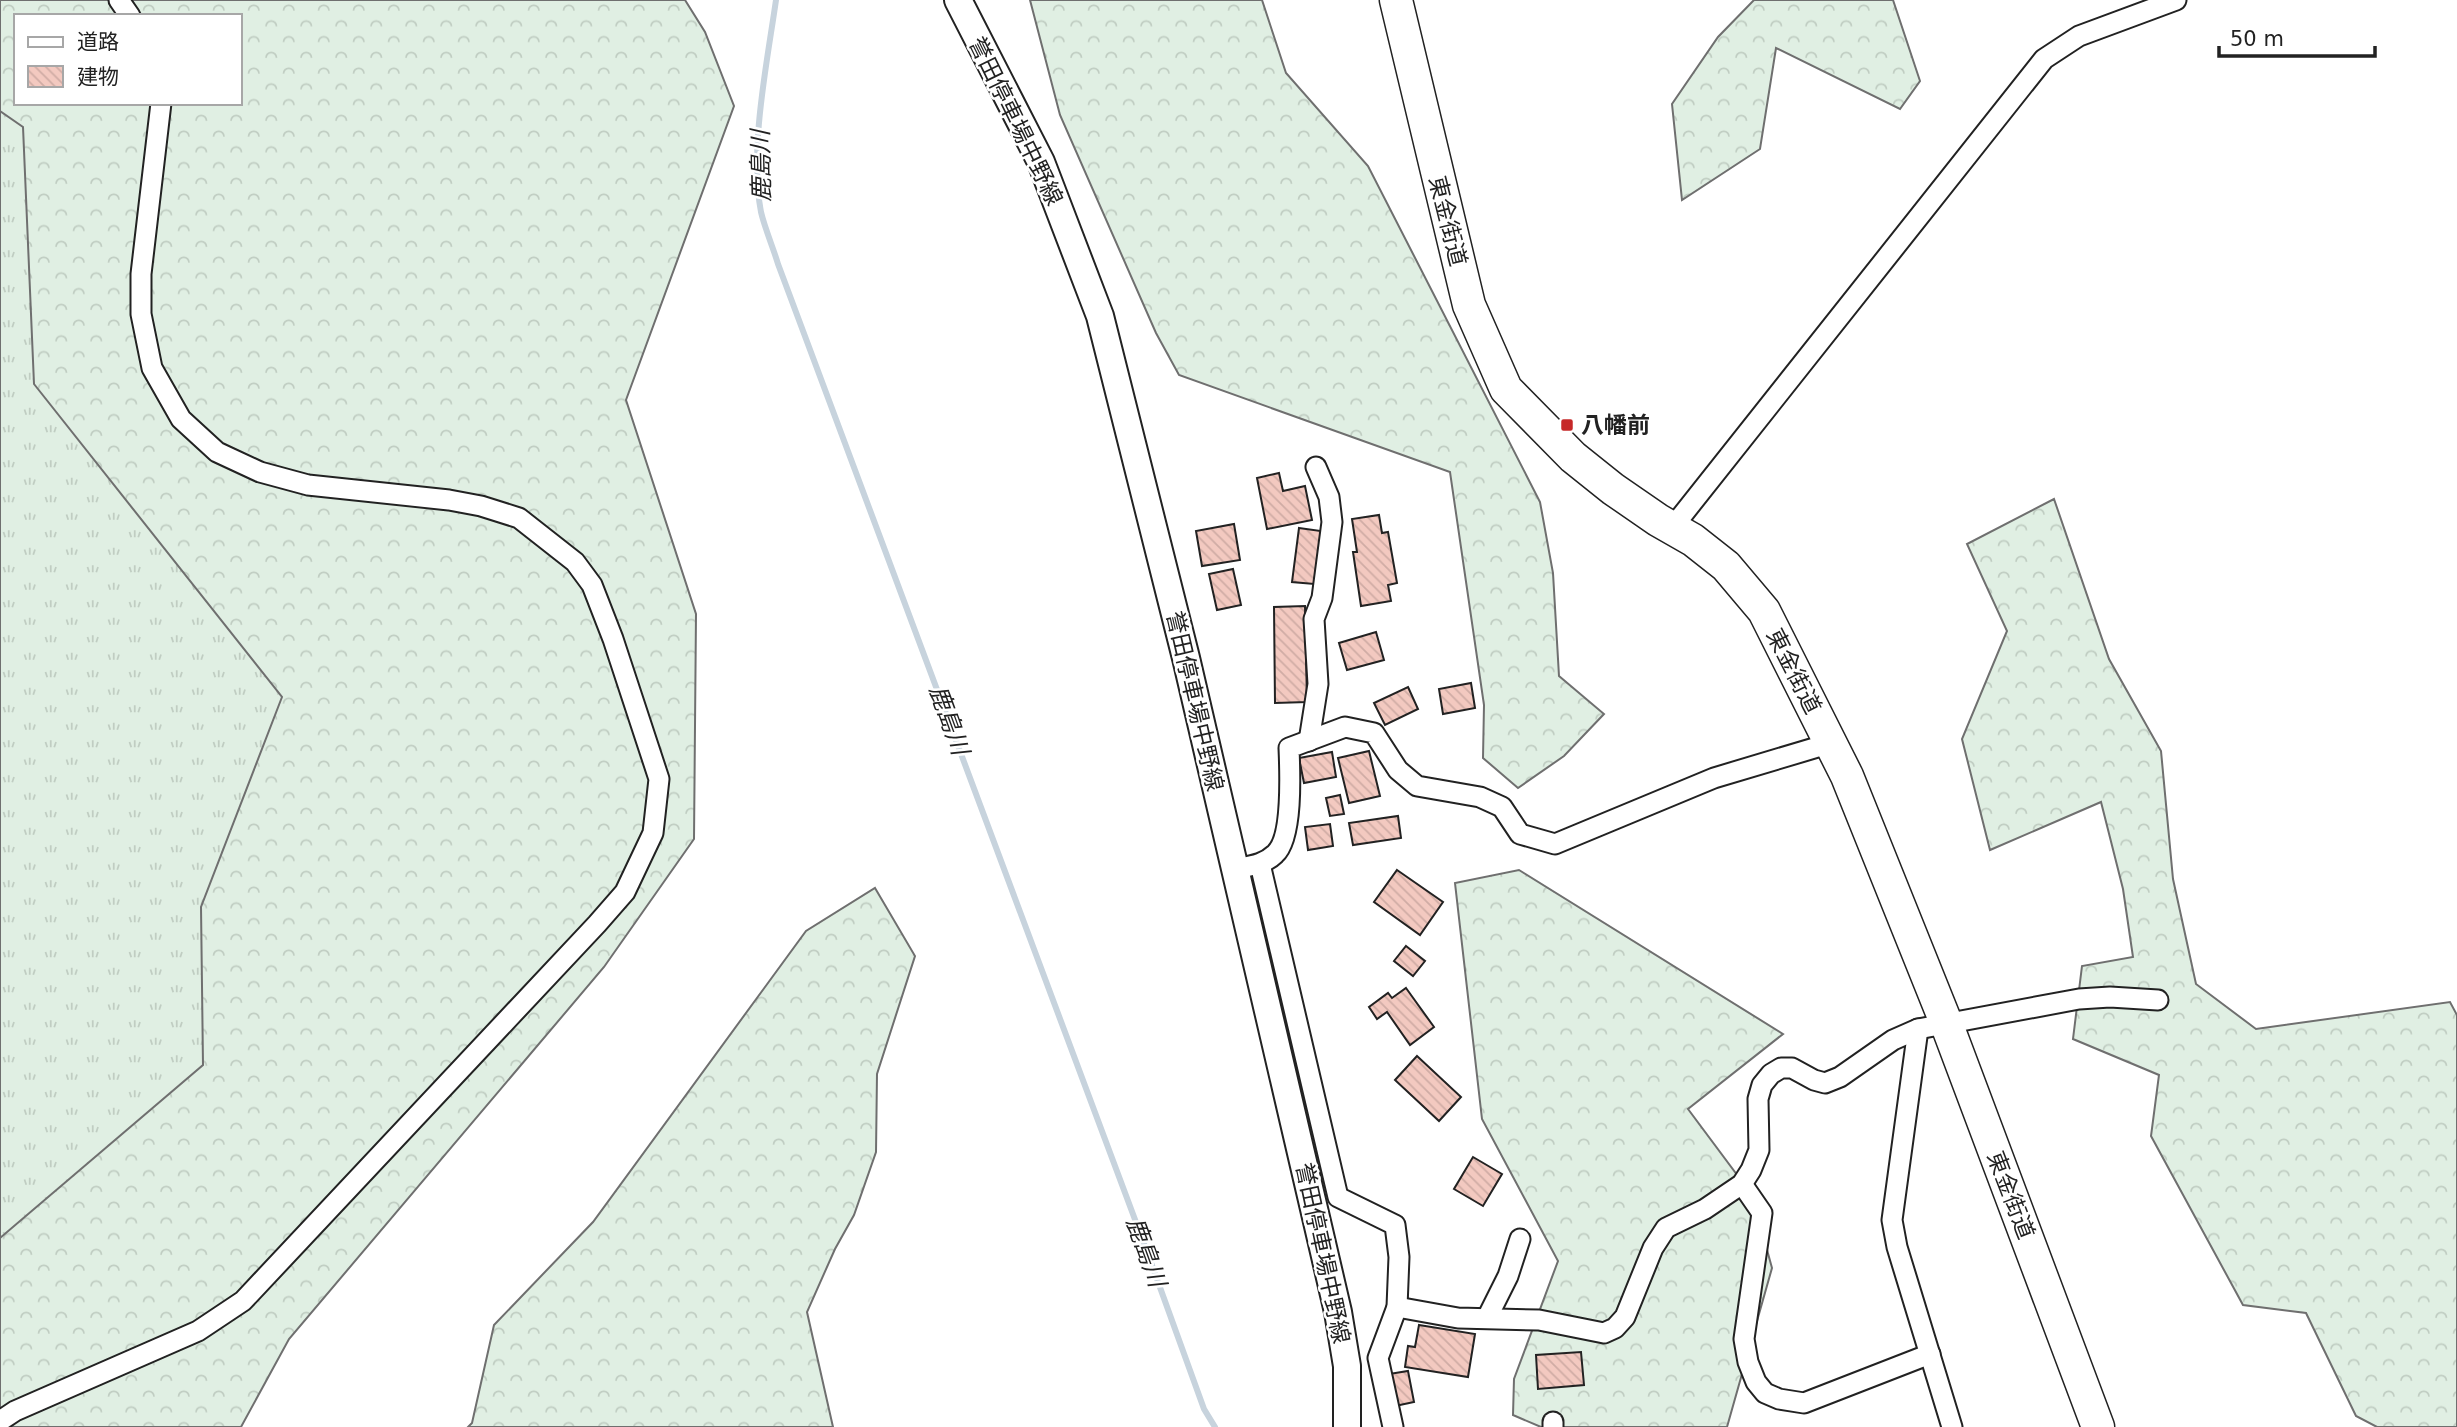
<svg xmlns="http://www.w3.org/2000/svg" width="2457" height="1427" viewBox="0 0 2457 1427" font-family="'DejaVu Sans','Noto Sans JP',sans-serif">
	<defs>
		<pattern id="grass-tufts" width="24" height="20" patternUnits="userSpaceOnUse" patternTransform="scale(1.75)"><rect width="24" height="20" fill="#e0efe3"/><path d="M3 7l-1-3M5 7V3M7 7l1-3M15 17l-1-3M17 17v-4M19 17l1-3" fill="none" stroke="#c0cdc2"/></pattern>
		<pattern id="forest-crowns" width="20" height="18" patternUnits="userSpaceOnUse" patternTransform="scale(1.75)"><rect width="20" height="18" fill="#e0efe3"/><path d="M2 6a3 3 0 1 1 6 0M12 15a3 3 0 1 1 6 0" fill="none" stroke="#c0cdc2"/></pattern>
		<pattern id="building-back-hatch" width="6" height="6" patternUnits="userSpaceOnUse" patternTransform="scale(1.75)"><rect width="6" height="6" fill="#f3c9c0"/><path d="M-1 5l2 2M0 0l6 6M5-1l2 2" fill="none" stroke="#d0aca5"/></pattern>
	</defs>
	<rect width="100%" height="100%" fill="#fff"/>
	<polygon fill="url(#grass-tufts)" stroke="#6f6f6f" stroke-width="2" points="0,66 16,103 595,798 0,1346"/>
	<g fill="url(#forest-crowns)" stroke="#6f6f6f" stroke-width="2" fill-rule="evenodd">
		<path d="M0,0H685L705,32L734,106L626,400L696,614L694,839L604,967L289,1339L241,1427H0V1238L203,1065L201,907L282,697L34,384L23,127L0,111ZM16,16H240V103H16Z"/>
		<polygon points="1030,0 1262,0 1286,73 1368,166 1540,502 1553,573 1559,676 1604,714 1564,756 1518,788 1483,758 1484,705 1450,472 1179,375 1156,333 1060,115"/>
		<polygon points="1754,0 1893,0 1920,81 1900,109 1776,48 1760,149 1682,200 1672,104 1718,37"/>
		<polygon points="2054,499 2109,659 2161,751 2173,879 2196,984 2256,1029 2450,1002 2457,1015 2457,1427 2377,1427 2356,1416 2306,1313 2243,1305 2151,1136 2159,1075 2073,1039 2082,966 2133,957 2123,889 2101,802 1990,850 1962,739 2007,631 1967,544"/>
		<polygon points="1519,870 1783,1034 1688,1109 1752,1195 1772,1268 1727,1427 1541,1427 1513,1415 1514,1379 1558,1261 1482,1119 1455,883"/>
		<polygon points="875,888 915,956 877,1074 876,1152 854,1215 835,1249 807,1312 833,1427 468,1427 472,1423 494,1325 593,1222 806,931"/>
	</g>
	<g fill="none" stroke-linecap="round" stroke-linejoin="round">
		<path stroke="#c7d3dd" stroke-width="6" d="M776,0C767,63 749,150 761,212C765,229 773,247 778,264L1149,1257L1204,1409L1215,1427"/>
	</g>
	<g fill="url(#building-back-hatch)" stroke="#222" stroke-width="2">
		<polygon points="1279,473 1283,491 1305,486 1312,520 1267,529 1257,478"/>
		<polygon points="1379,515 1382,533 1388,532 1397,583 1388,585 1391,601 1361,606 1353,552 1357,552 1352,519"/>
		<polygon points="1234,524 1240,560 1202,566 1196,531"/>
		<polygon points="1299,528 1321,531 1314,584 1292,582"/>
		<polygon points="1233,569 1241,605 1217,610 1209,574"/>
		<polygon points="1305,606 1307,702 1275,703 1274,607"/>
		<polygon points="1376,632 1384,660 1347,670 1339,643"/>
		<polygon points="1471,683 1475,708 1443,714 1439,689"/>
		<polygon points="1408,687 1418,709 1385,725 1374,703"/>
		<polygon points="1369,751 1380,796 1349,803 1338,758"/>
		<polygon points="1332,752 1336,777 1304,783 1299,758"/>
		<polygon points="1340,795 1344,814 1330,816 1326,798"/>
		<polygon points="1398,816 1401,838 1353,845 1349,823"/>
		<polygon points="1330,824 1333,846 1308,850 1305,827"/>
		<polygon points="1397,870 1443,902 1420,935 1374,902"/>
		<polygon points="1406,946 1425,961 1413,976 1394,961"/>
		<polygon points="1406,988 1434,1027 1410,1045 1387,1012 1377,1019 1369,1007 1388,993 1392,998"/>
		<polygon points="1417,1056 1461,1097 1439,1121 1395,1080"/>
		<polygon points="1473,1157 1502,1174 1483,1206 1454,1189"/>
		<polygon points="1419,1325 1475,1334 1468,1377 1405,1367 1408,1346 1415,1347"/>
		<polygon points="1581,1352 1584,1385 1538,1389 1536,1355"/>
		<polygon points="1408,1371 1414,1402 1395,1406 1389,1374"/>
	</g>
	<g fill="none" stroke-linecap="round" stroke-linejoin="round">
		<g stroke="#222" stroke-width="23">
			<g id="minor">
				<polyline points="119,0 130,16"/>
				<polyline points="1672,528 2044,59 2079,36 2176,0"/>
				<polyline points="1309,741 1318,684 1314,619 1322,598 1332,522 1329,497 1316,467"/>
				<polyline points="1260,864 1338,1197 1395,1225 1399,1257 1397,1307 1378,1358 1393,1427"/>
				<path d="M1235,869C1249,866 1264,865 1275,854C1293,838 1290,772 1289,748L1345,727L1374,733L1398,770L1417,786L1480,797L1502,807L1520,834L1555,844L1714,778L1831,743"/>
				<polyline points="1918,1029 1892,1220 1897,1247 1952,1427"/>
				<polyline points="1742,1184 1762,1213 1744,1339 1748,1362 1756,1382 1765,1393 1779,1399 1804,1403 1930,1354"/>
				<polyline points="1397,1307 1458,1318 1539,1320 1604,1333 1615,1328 1625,1317 1653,1248 1666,1228 1705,1209 1742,1184 1751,1170 1759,1150 1758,1099 1762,1085 1771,1074 1781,1068 1792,1068 1814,1080 1825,1083 1840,1077 1893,1040 1918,1029 2079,999 2110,997 2158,1000"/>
				<polyline points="1487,1318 1508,1276 1520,1239"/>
				<polyline points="0,1421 15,1411 198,1331 243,1301 597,924 625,892 653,833 659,779 613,639 592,585 575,562 519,518 481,506 449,500 308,485 260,472 217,452 181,419 152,368 141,314 141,274 161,103"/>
				<polyline points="1553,1427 1553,1422"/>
			</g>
		</g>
		<g stroke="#222" stroke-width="30">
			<polyline id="secondary" points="958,0 1041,162 1100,316 1186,658 1338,1312 1347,1366 1347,1427"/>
		</g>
		<g stroke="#222" stroke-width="35">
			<polyline id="trunk" points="1396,0 1469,305 1506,389 1573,457 1613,489 1658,520 1693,540 1726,566 1764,611 1847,776 1947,1025 2098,1427"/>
		</g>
		<use href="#minor" stroke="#fff" stroke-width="19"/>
		<use href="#secondary" stroke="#fff" stroke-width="26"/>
		<use href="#trunk" stroke="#fff" stroke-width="32"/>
	</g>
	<rect fill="#c62828" stroke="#fff" stroke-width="2.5" x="1560" y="418" width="14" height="14" rx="3.5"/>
	<g text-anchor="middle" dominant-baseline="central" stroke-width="5" stroke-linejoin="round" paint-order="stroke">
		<g font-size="23" fill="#222" stroke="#fff">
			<text transform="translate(1016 121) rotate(64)">誉田停車場中野線</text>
			<text transform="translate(1448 221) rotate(76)">東金街道</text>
			<text transform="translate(1794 671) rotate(63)">東金街道</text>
			<text transform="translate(1195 701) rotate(77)">誉田停車場中野線</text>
			<text transform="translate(2011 1195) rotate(69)">東金街道</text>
			<text transform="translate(1323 1253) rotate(78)">誉田停車場中野線</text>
		</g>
		<g font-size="23" font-weight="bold" fill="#222" stroke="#fff" text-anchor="start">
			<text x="1581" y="425">八幡前</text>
		</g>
		<g font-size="24" font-style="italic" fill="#222" stroke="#fff">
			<text transform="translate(761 166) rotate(-91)">鹿島川</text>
			<text transform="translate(949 720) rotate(70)">鹿島川</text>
			<text transform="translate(1146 1252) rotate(70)">鹿島川</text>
		</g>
	</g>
	<rect x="14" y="14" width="228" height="91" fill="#ffffff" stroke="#a7a7a7" stroke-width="2"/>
	<rect x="28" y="37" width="35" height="10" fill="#ffffff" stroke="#a7a7a7" stroke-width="2"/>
	<text x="77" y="49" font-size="21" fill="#222222">道路</text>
	<rect x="28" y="66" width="35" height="21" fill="url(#building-back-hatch)" stroke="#a7a7a7" stroke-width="2"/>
	<text x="77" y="84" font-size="21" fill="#222222">建物</text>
	<path d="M2219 46v10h156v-10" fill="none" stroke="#222222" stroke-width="3.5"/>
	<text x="2230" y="46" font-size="21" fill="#222222" stroke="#ffffff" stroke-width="5" paint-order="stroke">50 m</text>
</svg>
